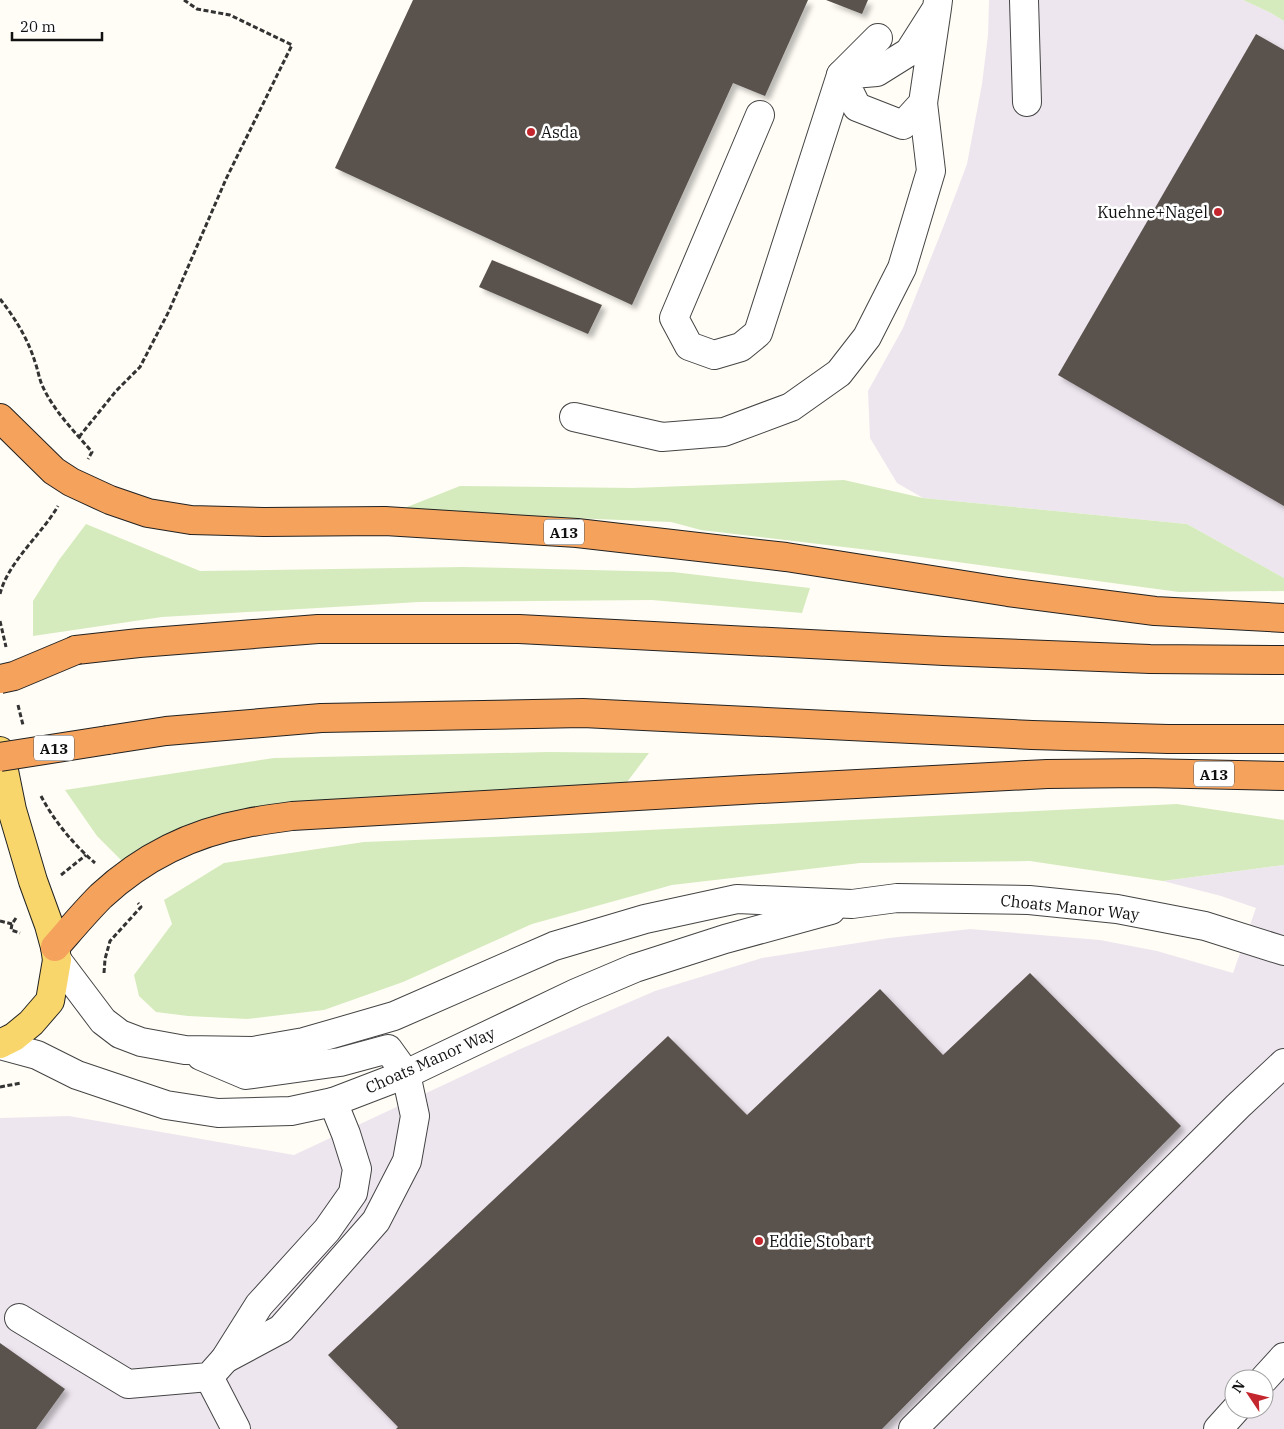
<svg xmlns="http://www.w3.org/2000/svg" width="1284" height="1429" viewBox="0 0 1284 1429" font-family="'IBM Plex Serif',serif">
	<defs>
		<filter id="shadow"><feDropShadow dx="4.5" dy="4.5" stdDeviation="2.5" flood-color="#0004"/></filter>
	</defs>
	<rect width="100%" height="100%" fill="#fffdf5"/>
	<g fill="#eee6ef" fill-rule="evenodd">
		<polygon points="989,0 1243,0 1269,12 1284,21 1284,578 1187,524 923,498 897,483 870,438 868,391 903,328 944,225 967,164 982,84 988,35"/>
		<path d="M1284,865V1429H0V1118L69,1116L294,1155L518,1050L655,991L762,958L889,938L970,929L1100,940L1157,951L1233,973L1256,908L1221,896L1163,881ZM1234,1379H1264V1409H1234Z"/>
	</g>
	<g fill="#d5ebbd">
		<polygon points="1243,0 1284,0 1284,21 1269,12"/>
		<polygon points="844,480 923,498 1187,524 1284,578 1284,591 1179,592 869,550 701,530 671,522 397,511 460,486 633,488"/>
		<polygon points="86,524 200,571 463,567 673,572 810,588 802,613 652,600 419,602 162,617 33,636 33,601 59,560"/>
		<polygon points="548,752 649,753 621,790 265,813 129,868 97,836 65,790 274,758"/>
		<polygon points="1177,804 1284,820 1284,865 1163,881 1030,861 860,863 672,885 532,924 403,982 324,1010 247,1019 188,1016 156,1012 139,996 134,975 172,924 164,900 224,863 364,842 588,833"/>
	</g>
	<g fill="#5a524d" filter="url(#shadow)">
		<polygon points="413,0 808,0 765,96 733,83 632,305 335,168"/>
		<polygon points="826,0 868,0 862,14"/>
		<polygon points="1256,34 1284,50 1284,506 1058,375"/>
		<polygon points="492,260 602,305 588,334 479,287"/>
		<polygon points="1030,973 1181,1126 882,1429 396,1429 398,1427 328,1355 668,1036 747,1115 880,989 943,1055"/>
		<polygon points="0,1343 65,1389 36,1429 0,1429"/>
	</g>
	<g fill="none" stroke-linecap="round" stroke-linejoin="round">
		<g stroke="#444" stroke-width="30">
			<g id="minor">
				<polyline points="1024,0 1027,102"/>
				<polyline points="937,8 909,52 877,72 841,75 857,107 903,125 923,103 937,8 938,0"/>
				<polyline points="760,115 674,318 689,346 714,355 741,347 758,333 841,75 878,38"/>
				<polyline points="574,417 662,437 724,432 791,407 839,373 867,337 902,268 931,171 923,103"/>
				<polyline points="57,960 103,1021 120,1034 141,1042 185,1050 253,1051 304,1042 394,1016 554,946 645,919 737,899 852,904 897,898 1029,900 1117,909 1205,926 1284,951"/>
				<polyline points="0,1045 37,1055 77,1075 166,1105 218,1113 291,1111 333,1102 406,1074 576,993 635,968 725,939 831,910"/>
				<polyline points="201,1056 246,1075 340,1062 388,1049 406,1074 415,1116 407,1161 376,1221 281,1329 225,1359"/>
				<polyline points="19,1318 128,1384 209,1377 225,1359 259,1305 327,1230 353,1193 357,1169 346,1134 333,1102"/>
				<polyline points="209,1377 236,1429"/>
				<polyline points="1264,1379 1284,1357"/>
				<polyline points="913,1429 1238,1106 1284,1063"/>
				<polyline points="1218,1429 1236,1409"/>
			</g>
		</g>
		<g stroke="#222" stroke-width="30">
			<polyline id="major" points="0,751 12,810 33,881 49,925 55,947 57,960 50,1001 31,1023 14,1037 0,1044"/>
		</g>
		<g stroke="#222" stroke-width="30">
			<g id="highway">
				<polyline points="0,418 54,471 71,482 110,500 148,513 191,520 264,522 385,521 577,533 786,557 1008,592 1155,611 1284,618"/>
				<polyline points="76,650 139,643 318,629 519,629 944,651 1150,659 1284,660"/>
				<polyline points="108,740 166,731 321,718 583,713 1032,735 1168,739 1284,739"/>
				<path d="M55,947C70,930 85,912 101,896C142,858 192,833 247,823C262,820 277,818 292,816L742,790L1047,774L1144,773L1284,776"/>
			</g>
		</g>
		<g stroke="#333" stroke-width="3" stroke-dasharray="5 2.5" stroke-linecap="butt">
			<path d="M0,299C15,318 28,339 35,362C38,370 39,378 42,385C53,410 74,431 92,452L88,459"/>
			<polyline points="79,437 116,391 140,367 169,311 226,179 292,45 230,15 197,9 184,0"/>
			<path d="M0,594C8,562 42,534 58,506"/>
			<polyline points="0,621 6,647"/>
			<polyline points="18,705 23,725"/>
			<path d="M41,796C54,821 74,845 95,863"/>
			<polyline points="61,875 86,855"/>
			<polyline points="16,918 12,924 11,930 20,933"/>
			<polyline points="0,921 12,924"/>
			<polyline points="104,973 105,959 110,941 141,907 138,903"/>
			<polyline points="0,1087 21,1083"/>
		</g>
		<use href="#minor" stroke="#fff" stroke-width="28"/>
		<use href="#major" stroke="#f9d66b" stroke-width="28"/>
		<use href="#highway" stroke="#f5a25d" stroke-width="28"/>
		<g stroke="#222" stroke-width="30" stroke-linecap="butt">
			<g id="highway-bridge">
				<polyline points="0,679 14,676 76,650"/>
				<polyline points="0,757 108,740"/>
			</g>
		</g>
		<use href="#highway-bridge" stroke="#f5a25d" stroke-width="28"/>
	</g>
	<g fill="#c4262e" stroke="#fff" stroke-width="2">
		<circle cx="531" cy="132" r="5"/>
		<circle cx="1218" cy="212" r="5"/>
		<circle cx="759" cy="1241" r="5"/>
	</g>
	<g text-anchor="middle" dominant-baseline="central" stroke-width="5" stroke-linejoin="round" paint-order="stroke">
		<g fill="#fff" stroke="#585858" stroke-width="1">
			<rect x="544" y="519.5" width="40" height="25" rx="4"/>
			<rect x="34" y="735.5" width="40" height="25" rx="4"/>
			<rect x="1194" y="761.5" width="40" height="25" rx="4"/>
		</g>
		<g font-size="15" font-weight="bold" fill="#111">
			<text x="564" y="532">A13</text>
			<text x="54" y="748">A13</text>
			<text x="1214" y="774">A13</text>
		</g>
		<g font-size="16" fill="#111" stroke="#fff" text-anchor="start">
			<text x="541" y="132">Asda</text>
			<text x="1208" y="212" text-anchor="end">Kuehne+Nagel</text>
			<text x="769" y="1241">Eddie Stobart</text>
		</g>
		<g font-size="16" fill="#111" stroke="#fff">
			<text transform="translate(1070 907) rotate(6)">Choats Manor Way</text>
			<text transform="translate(430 1060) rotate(-24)">Choats Manor Way</text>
		</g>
	</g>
	<g transform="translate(1249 1394) rotate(305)"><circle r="24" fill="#ffffff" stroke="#a0a0a0"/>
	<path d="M0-4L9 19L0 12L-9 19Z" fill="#c4262e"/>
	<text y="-8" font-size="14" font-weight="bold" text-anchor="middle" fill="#111111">N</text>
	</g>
	<path d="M12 32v8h90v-8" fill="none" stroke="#111111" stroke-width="2.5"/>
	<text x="20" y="32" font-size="15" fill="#111111" stroke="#ffffff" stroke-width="4" paint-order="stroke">20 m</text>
</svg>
